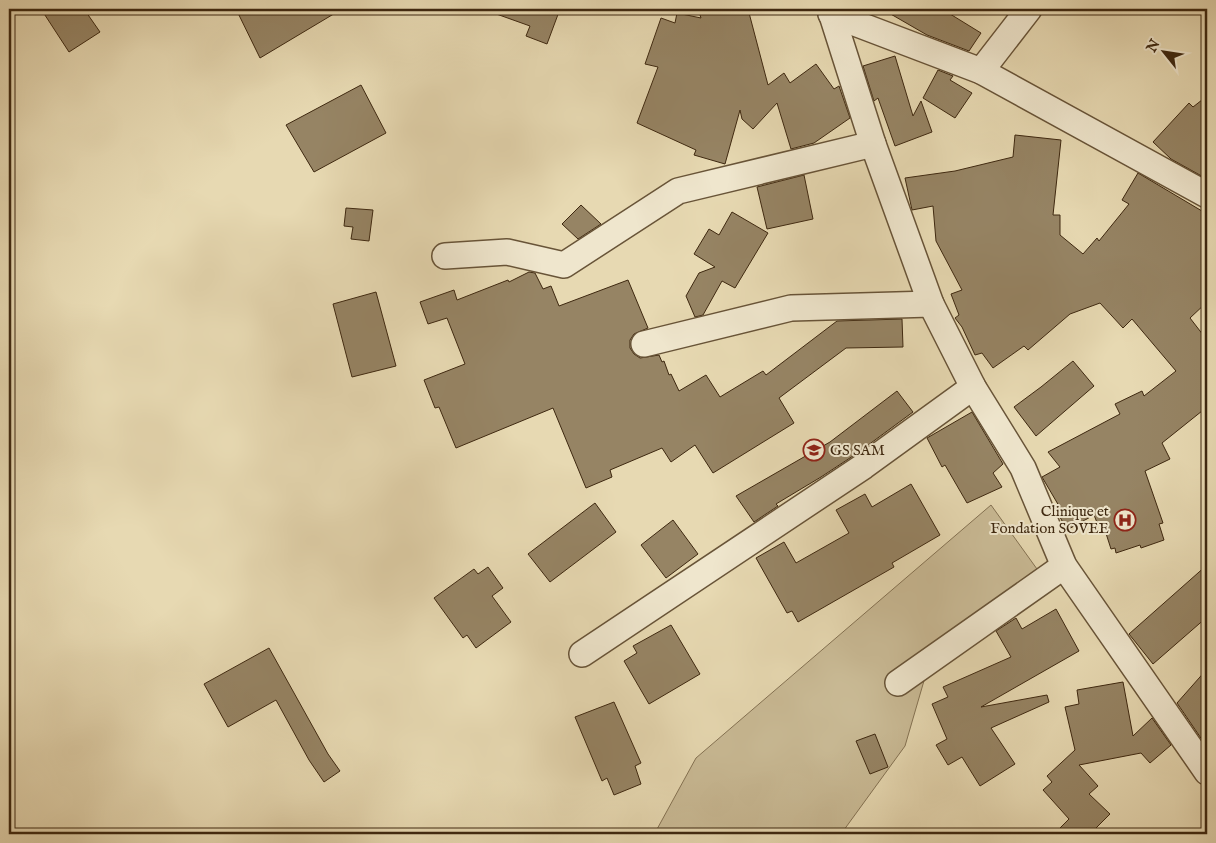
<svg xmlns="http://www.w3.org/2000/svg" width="1216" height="843" viewBox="0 0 1216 843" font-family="'IM FELL English',serif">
	<rect width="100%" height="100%" fill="#e7d9b2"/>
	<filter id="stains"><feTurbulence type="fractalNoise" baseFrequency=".004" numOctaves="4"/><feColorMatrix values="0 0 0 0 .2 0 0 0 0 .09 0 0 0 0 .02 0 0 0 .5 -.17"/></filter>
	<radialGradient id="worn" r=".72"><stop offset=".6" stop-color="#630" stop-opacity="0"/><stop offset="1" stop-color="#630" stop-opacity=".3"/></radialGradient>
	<polygon fill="#cabb96" stroke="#847253" points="991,505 1042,576 928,667 905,746 841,834 659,834 656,831 696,758"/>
	<g fill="#968464" stroke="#3e2810">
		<polygon points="41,9 84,9 100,32 69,52"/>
		<polygon points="236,9 342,9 260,58"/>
		<polygon points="488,9 560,9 547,44 526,36 530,26 488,11"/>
		<polygon points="698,9 748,9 768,85 784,73 790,83 816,64 834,89 839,86 850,118 814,143 791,149 777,103 753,129 742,119 740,110 725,164 694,155 696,150 637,123 658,67 645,64 661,18 675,23 677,13 701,18"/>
		<polygon points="882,9 942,9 981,33 969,51 927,35"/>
		<polygon points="895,56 913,116 921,101 932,132 895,146 878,98 874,101 863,66"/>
		<polygon points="938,70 953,76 950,80 972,93 955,118 923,98"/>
		<polygon points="361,85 386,133 314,172 286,125"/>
		<polygon points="1207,96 1207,179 1171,159 1153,142 1189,103 1193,107"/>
		<polygon points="1015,135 1061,140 1053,215 1060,215 1060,235 1083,254 1097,238 1099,241 1129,204 1122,200 1138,173 1207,214 1207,302 1190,318 1207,340 1207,407 1162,443 1170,459 1145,471 1163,523 1159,524 1164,540 1141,548 1140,545 1116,553 1115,548 1111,549 1103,524 1098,525 1094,515 1067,530 1055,508 1059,506 1042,477 1060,467 1048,452 1120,414 1115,404 1142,391 1144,396 1176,371 1132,319 1123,328 1100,303 1070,314 1028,350 1024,346 993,368 982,353 975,355 962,327 955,318 959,315 951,294 962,290 936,241 933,206 912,210 905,178 955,171 1013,157"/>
		<polygon points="804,175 813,219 767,229 757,187"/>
		<polygon points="581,205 601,224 578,239 562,224"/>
		<polygon points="346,208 373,210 369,241 351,239 353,227 344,226"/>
		<polygon points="732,212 768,233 735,288 722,281 703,315 695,317 686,296 699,273 715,267 694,254 709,229 719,235"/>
		<polygon points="529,272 535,273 543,289 551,286 559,306 628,280 648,328 634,334 630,340 630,348 634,354 640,358 659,355 662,362 664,361 669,375 671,374 679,391 706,375 720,397 763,371 766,375 837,321 902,319 903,347 846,348 779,398 794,423 713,473 695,445 671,462 662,448 610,470 612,477 586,488 553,408 456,448 439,407 435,408 424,380 465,364 447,318 428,324 420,302 454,290 457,300 508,280 509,282"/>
		<polygon points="376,292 396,366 352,377 333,304"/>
		<polygon points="1073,361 1094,386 1036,436 1014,407 1041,387"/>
		<polygon points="897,391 913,412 856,454 821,477 776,504 778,506 754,522 736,496 830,442"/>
		<polygon points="972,412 1003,464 993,473 1002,487 967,503 945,465 942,467 927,438"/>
		<polygon points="911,484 940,535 892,563 894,567 798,622 792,611 787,613 756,558 784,542 796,563 849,533 836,510 865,494 872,507"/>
		<polygon points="595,503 616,532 550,582 528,554"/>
		<polygon points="673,520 698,554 666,578 641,545"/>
		<polygon points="1207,565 1207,617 1153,664 1129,634"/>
		<polygon points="488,567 503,588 492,596 511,622 476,648 467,635 463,638 434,598 474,569 478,574"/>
		<polygon points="1056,609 1079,651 981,707 1047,695 1049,702 991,728 1015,764 980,786 962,757 948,765 936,745 947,739 932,704 948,697 943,687 1011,657 996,631 1016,618 1022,629"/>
		<polygon points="671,625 700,674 649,704 624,661 637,653 633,646"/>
		<polygon points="269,648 328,754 340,771 324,782 309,760 276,700 228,727 204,684"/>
		<polygon points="1207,669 1207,747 1177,703"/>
		<polygon points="1123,682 1133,736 1152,718 1171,745 1150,763 1141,753 1079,765 1098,786 1089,794 1110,814 1090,834 1054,834 1069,819 1043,790 1052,782 1047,776 1075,750 1065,707 1079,704 1077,690"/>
		<polygon points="614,702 641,763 635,766 641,784 614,795 607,778 602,781 575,717"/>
		<polygon points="875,734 888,767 870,774 856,741"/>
	</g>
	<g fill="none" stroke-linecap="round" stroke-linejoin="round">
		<g stroke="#685438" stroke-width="28">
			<g id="street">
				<polyline points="830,9 873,144 931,304 973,387 1023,468 1064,566 1207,772"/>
				<polyline points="831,14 981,71 1207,195"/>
				<polyline points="981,71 1029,9"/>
				<polyline points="445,256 507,252 564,265 678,191 873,144"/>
				<polyline points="644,344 791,308 931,304"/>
				<polyline points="582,654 864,466 973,387"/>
				<polyline points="898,683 1064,566"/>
			</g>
		</g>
		<use href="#street" stroke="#efe6cd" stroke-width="25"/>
	</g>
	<defs>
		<g id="school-ring" transform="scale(1.125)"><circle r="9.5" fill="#efe6cd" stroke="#8f2418" stroke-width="1.5"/><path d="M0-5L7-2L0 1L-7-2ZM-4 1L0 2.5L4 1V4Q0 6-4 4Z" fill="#8f2418"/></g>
		<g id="hospital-ring" transform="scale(1.125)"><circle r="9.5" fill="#efe6cd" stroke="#8f2418" stroke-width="1.5"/><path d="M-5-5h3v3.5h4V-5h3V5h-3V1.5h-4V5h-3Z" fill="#8f2418"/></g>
	</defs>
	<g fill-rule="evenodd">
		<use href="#school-ring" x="814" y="450"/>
		<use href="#hospital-ring" x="1125" y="520"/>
	</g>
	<g text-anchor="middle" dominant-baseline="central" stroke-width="4" stroke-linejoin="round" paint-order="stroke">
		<g font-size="15" fill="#3e2810" stroke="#efe6cd" text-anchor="start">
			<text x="830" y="450">GS SAM</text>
			<text x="1109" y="511" text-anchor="end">Clinique et<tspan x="1109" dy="17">Fondation SOVEE</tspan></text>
		</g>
	</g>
	<rect width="1216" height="843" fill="none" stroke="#e7d9b2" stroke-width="30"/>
	<rect x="10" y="10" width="1196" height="823" fill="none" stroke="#3e2810" stroke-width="2.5"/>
	<rect x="15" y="15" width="1186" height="813" fill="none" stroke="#3e2810"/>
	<g transform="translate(1164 52) rotate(300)" stroke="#efe6cd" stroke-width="4" paint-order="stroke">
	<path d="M0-4L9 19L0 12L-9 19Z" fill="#3e2810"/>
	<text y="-8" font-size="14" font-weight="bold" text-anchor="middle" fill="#3e2810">N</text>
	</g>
	<rect width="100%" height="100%" filter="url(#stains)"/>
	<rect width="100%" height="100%" fill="url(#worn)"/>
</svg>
